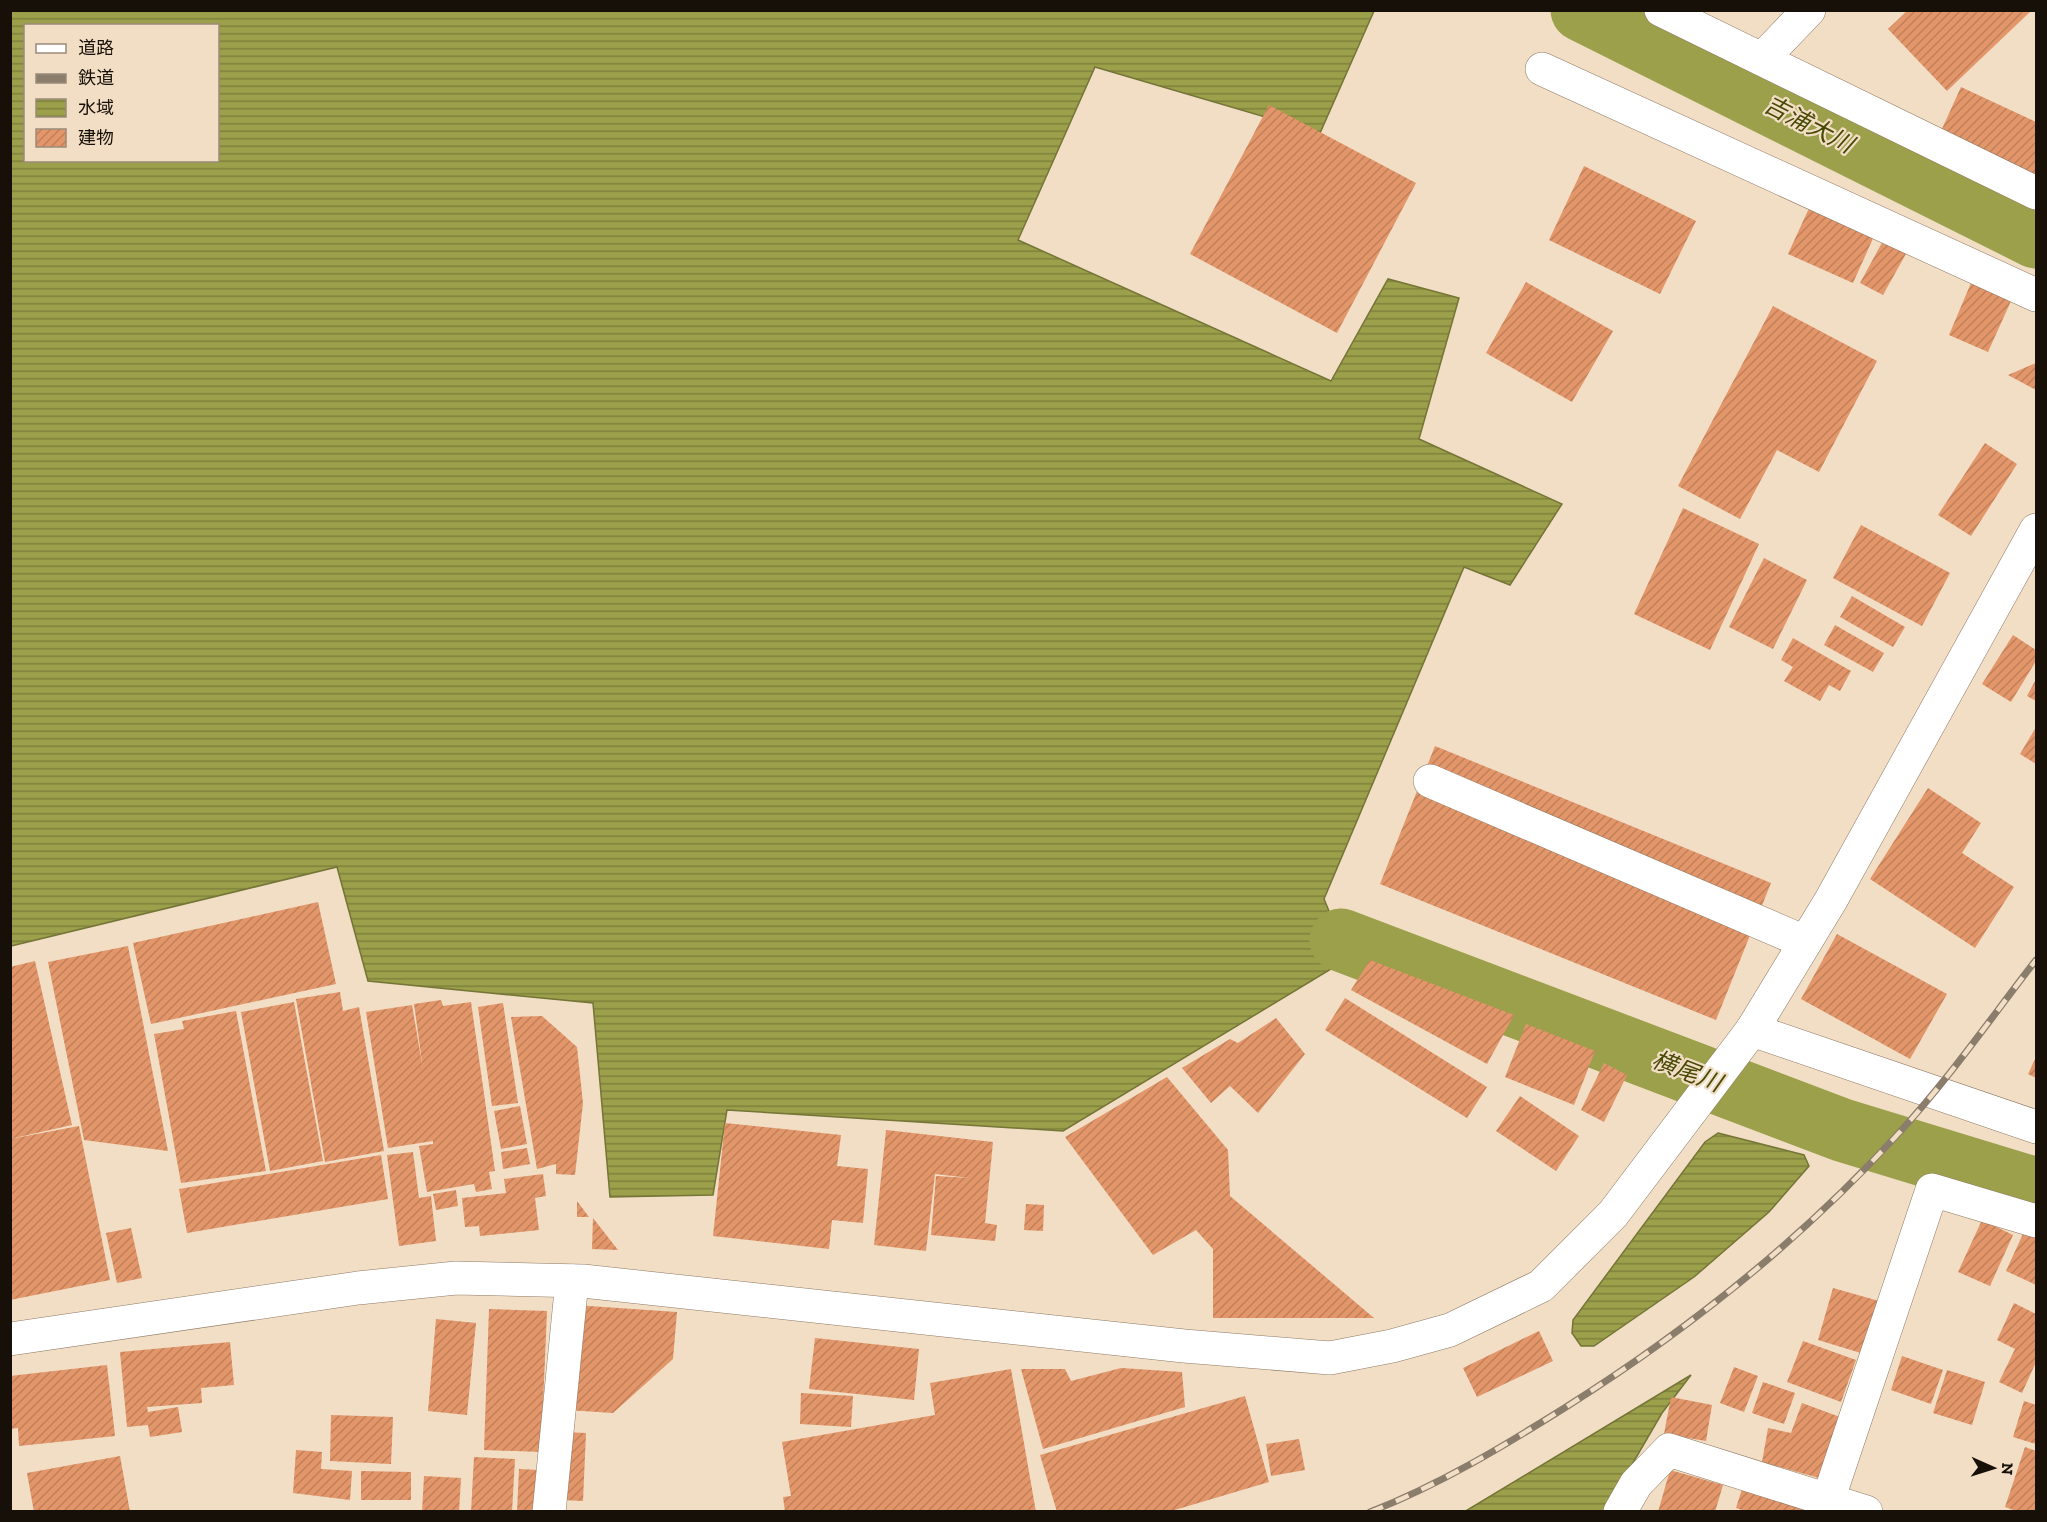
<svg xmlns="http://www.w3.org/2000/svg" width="2047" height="1522" viewBox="0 0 2047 1522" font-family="'Zilla Slab','Noto Sans JP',serif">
	<defs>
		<pattern id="water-rules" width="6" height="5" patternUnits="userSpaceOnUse" patternTransform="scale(1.5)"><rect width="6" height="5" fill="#9ca04a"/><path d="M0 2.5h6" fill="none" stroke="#7e813c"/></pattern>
		<pattern id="building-hatch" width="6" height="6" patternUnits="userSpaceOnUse" patternTransform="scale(1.5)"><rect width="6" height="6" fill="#e29669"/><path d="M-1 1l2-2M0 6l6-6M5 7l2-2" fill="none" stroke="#c1805a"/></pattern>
	</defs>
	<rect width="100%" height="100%" fill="#f2ddc5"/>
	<g fill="url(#water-rules)" stroke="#747536" stroke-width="1.5" fill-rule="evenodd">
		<path d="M10,11H1374L1320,133L1095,67L1018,240L1331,381L1388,279L1459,298L1419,439L1562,504L1510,585L1464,567L1324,899L1341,940L1331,969L1063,1131L727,1110L713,1195L610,1197L593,1003L368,981L337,867L11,946ZM26,26H218V160H26Z"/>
		<polygon points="1718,1133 1804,1155 1809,1166 1769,1212 1694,1277 1594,1346 1581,1346 1572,1333 1573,1320 1705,1142"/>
		<polygon points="1691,1375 1662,1413 1605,1511 1464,1512"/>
	</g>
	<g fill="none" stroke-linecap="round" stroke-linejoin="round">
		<g stroke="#9ca04a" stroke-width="63">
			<polyline points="1582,10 2036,237"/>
			<polyline points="1341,940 1842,1130 2036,1189"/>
		</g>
	</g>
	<g fill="url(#building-hatch)">
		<polygon points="1908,10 2032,10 1947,91 1888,29"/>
		<polygon points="1961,87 2036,122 2036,188 1936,142"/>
		<polygon points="1269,105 1416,183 1337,333 1190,254"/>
		<polygon points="1584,166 1696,221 1660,294 1549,240"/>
		<polygon points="1810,206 1875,234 1853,283 1788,254"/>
		<polygon points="1884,239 1907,252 1883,295 1860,283"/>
		<polygon points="1526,282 1613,331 1572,402 1486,353"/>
		<polygon points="1971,283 2011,301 1988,352 1949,335"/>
		<polygon points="1773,306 1877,361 1819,472 1777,450 1740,519 1678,486"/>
		<polygon points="2036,363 2036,390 2008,375"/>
		<polygon points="1985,443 2017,464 1971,536 1938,515"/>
		<polygon points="1683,508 1759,544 1710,650 1634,614"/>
		<polygon points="1861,525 1950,573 1922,626 1833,578"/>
		<polygon points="1764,558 1807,580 1773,649 1729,627"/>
		<polygon points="1852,596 1905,627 1893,647 1840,617"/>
		<polygon points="1835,625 1884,653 1873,672 1824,645"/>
		<polygon points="2013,635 2036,650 2036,661 2011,702 1982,684"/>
		<polygon points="1793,638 1851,671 1840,691 1829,685 1820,701 1784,681 1793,667 1781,660"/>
		<polygon points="2036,679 2036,701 2027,696"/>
		<polygon points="2036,727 2036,764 2020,754"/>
		<polygon points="1435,746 1771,883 1716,1020 1380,884"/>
		<polygon points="1928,788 1981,823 1962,853 2014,887 1975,948 1870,879"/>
		<polygon points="318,902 336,984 151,1024 133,943"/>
		<polygon points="1837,934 1947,994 1910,1059 1801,999"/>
		<polygon points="128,946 168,1151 84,1140 48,962"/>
		<polygon points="1370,960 1514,1015 1487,1064 1351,990"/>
		<polygon points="35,961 72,1125 10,1139 10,967"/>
		<polygon points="340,992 343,1011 359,1007 384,1151 325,1162 296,999"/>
		<polygon points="1345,998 1487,1087 1467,1118 1325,1030"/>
		<polygon points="441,1000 443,1006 471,1002 495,1171 489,1172 492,1189 476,1192 474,1184 427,1192 419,1146 433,1144 433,1141 388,1148 366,1012 412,1005 423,1069 414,1004"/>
		<polygon points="294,1002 323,1161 270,1171 241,1012"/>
		<polygon points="503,1003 518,1103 492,1106 478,1007"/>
		<polygon points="236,1011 266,1171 181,1183 154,1034 184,1029 182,1021"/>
		<polygon points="542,1016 577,1047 583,1103 575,1175 556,1174 556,1164 537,1169 511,1017"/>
		<polygon points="1276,1018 1305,1054 1258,1113 1230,1086 1211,1103 1182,1068 1230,1039 1238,1043"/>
		<polygon points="1526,1024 1595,1051 1574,1105 1505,1077"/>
		<polygon points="2036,1057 2036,1078 2028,1074"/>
		<polygon points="1604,1063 1627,1075 1604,1122 1581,1110"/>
		<polygon points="1167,1077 1228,1150 1230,1196 1374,1318 1213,1318 1213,1249 1196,1230 1153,1255 1065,1137"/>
		<polygon points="1520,1096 1579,1136 1556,1171 1496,1131"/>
		<polygon points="520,1106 527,1144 501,1149 494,1111"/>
		<polygon points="725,1123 841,1135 837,1166 868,1169 863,1223 832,1220 829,1249 713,1236"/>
		<polygon points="79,1126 110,1280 10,1300 10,1139"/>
		<polygon points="886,1130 993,1142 985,1223 997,1225 995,1241 931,1235 936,1176 970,1178 935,1174 926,1251 874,1245"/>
		<polygon points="527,1148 530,1164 503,1169 501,1152"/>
		<polygon points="413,1152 419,1198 431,1196 436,1241 399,1246 387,1155"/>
		<polygon points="381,1155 388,1199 187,1233 179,1189"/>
		<polygon points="543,1174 546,1196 535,1198 539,1230 480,1236 479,1226 465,1227 462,1198 506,1193 504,1179"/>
		<polygon points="456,1190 458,1206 436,1210 433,1194"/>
		<polygon points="577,1201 589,1217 577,1217"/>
		<polygon points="1026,1204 1044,1205 1043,1231 1024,1230"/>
		<polygon points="593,1218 618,1250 592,1249"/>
		<polygon points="1982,1220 2013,1235 1990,1286 1958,1272"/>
		<polygon points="2027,1225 2036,1229 2036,1285 2006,1271"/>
		<polygon points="131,1228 142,1278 117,1283 106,1233"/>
		<polygon points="1833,1288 1879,1301 1864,1354 1818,1340"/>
		<polygon points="2014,1303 2036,1314 2036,1362 2022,1393 1999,1382 2015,1349 1997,1340"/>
		<polygon points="574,1305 677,1312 673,1359 613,1413 567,1410"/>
		<polygon points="489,1309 547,1311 541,1452 484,1450"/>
		<polygon points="436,1319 476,1323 467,1415 428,1411"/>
		<polygon points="1539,1331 1553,1361 1477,1397 1463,1368"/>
		<polygon points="815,1338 919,1349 914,1400 809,1389"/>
		<polygon points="1803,1341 1856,1360 1841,1402 1787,1382"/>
		<polygon points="230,1342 234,1385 201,1388 202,1403 147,1407 148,1412 178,1407 182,1432 150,1437 148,1425 127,1427 120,1352"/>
		<polygon points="1902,1356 1943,1370 1931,1404 1891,1390"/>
		<polygon points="107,1365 115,1436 19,1446 18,1428 10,1429 10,1376"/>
		<polygon points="1734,1367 1758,1376 1744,1412 1720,1403"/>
		<polygon points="1121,1368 1182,1372 1185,1407 1043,1449 1021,1369 1065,1369 1071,1381"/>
		<polygon points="1011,1369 1036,1512 785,1512 783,1497 791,1496 782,1442 935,1415 930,1383"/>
		<polygon points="1947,1370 1985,1382 1972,1425 1933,1413"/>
		<polygon points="1763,1382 1795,1393 1784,1424 1752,1413"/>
		<polygon points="801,1393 853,1396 851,1427 800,1424"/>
		<polygon points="1245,1396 1269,1482 1168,1512 1057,1512 1040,1455"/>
		<polygon points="1671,1397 1712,1405 1706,1441 1664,1434"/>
		<polygon points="2024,1401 2036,1405 2036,1444 2013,1437"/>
		<polygon points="1802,1403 1840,1417 1819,1478 1762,1462 1768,1428 1791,1433"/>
		<polygon points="331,1415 393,1417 391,1464 330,1461"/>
		<polygon points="565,1432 586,1433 583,1501 562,1500"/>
		<polygon points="1299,1439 1305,1470 1271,1476 1266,1444"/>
		<polygon points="2025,1447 2036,1451 2036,1512 2019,1512 2005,1507"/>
		<polygon points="296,1450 322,1452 321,1469 352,1471 350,1500 293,1493"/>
		<polygon points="120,1456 130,1512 34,1512 27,1473"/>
		<polygon points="474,1457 515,1459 512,1512 471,1512"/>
		<polygon points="519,1469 540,1470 538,1512 517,1512"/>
		<polygon points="1670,1470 1723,1485 1715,1512 1658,1512"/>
		<polygon points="361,1471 411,1472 411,1500 361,1500"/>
		<polygon points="424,1476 461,1478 459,1512 422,1512"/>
		<polygon points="1742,1489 1802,1508 1801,1512 1748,1512 1736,1508"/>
	</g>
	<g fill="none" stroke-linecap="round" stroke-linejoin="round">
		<g stroke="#8e7b65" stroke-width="34">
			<g id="minor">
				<polyline points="1661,10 2036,193"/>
				<polyline points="1762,59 1809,10"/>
				<polyline points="1542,69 2036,295"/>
				<polyline points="1430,781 1805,942"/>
				<polyline points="1752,1030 2036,1127"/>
				<polyline points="10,1339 358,1288 456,1278 583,1281 1184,1346 1330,1358 1392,1346 1450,1330 1541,1286 1613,1214 1752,1030 1831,900 2036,530"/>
				<polyline points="549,1512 572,1281"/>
				<polyline points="1620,1512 1636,1484 1669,1450 1866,1512"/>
				<polyline points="1824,1512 1932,1190 2036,1221"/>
			</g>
		</g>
		<use href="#minor" stroke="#fff" stroke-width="33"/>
		<g stroke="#8b7d6c" stroke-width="7">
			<path id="rail" d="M1370,1512C1439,1485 1504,1446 1566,1407C1688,1330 1800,1241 1898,1134C1948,1080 1991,1018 2036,960"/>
		</g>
		<use href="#rail" stroke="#f2ddc5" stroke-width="4.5" stroke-dasharray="14" stroke-linecap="butt"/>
	</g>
	<g text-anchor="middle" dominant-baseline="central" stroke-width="4.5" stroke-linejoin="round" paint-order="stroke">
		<g font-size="24" font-style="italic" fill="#474a05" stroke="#f2ddc5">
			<text transform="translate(1809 124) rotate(27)">吉浦大川</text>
			<text transform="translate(1687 1071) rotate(21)">横尾川</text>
		</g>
	</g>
	<rect width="2047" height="1522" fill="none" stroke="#171008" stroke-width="24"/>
	<rect x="24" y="24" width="195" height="138" fill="#f2ddc5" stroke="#9a8b79" stroke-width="1.5"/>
	<rect x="36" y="44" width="30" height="9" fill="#ffffff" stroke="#9a8b79" stroke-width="1.5"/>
	<text x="78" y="54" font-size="18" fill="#171008">道路</text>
	<rect x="36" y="74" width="30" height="9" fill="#8b7d6c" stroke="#9a8b79" stroke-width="1.5"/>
	<text x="78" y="84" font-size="18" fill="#171008">鉄道</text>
	<rect x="36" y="99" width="30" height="18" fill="url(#water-rules)" stroke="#9a8b79" stroke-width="1.5"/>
	<text x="78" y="114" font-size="18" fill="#171008">水域</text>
	<rect x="36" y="129" width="30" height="18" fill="url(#building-hatch)" stroke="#9a8b79" stroke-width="1.5"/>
	<text x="78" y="144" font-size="18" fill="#171008">建物</text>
	<g transform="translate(1993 1468) rotate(93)" stroke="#f2ddc5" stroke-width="4.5" paint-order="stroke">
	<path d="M0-4.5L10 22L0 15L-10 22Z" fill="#171008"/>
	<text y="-9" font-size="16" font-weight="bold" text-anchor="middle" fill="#171008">N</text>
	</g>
</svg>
